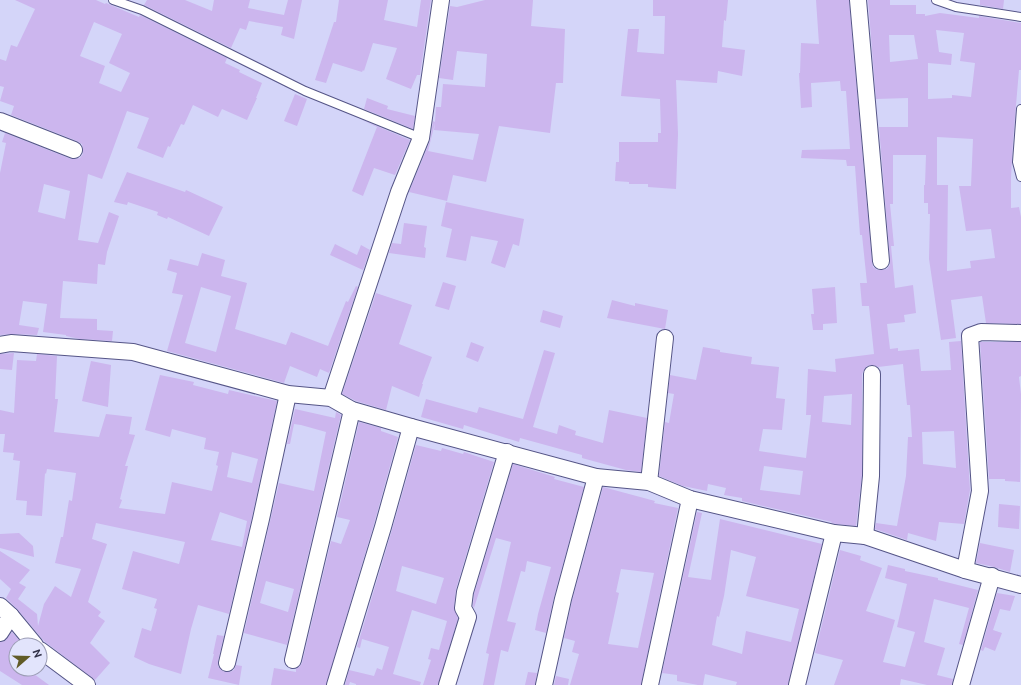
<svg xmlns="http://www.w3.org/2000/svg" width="1021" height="685" viewBox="0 0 1021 685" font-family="Ubuntu,sans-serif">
	<rect width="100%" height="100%" fill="#d4d5f9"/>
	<g fill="#ccb6ee" fill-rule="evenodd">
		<path d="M15,0H96L105,4L106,3L139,17L140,15L227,58L225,63L240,70L239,72L262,83L256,98H257L247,120L222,109L218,117L193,105L184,125L181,124L170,147L168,146L163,158L137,148L149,118L127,111L102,179L88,174L78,240L98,243L109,212L119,216L107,252L105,265L98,264L97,284L63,281L60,318L97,319V330L113,331L112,341L80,339L66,336V335L43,332L47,304L23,301L19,325L39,328L37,335L12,334L0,335V173L6,143L2,142L5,133L71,159H75L80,158L83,154V149L82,144L77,141L11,115L14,106L0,101L4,87L0,86V59L6,61L11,45L17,47L35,9ZM94,22L122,34L109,63L130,73L121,92L99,83L105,66L80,56ZM44,184L70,191L65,219L38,212Z"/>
		<polygon points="147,0 185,0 212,11 214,0 250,0 248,8 284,15 288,0 302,0 294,39 281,35 283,27 249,21 246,30 240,28 231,48 144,5"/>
		<polygon points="339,0 388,0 384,20 417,27 421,0 431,0 420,75 417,75 411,89 386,79 397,48 373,43 364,71 363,70 362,72 333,63 326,83 315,80 334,22 336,22"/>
		<path d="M485,0H533L531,26L565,29L563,83H556L550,133L499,126L486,182L453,175L447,201L409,192L430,141L433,121L435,122L436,107H441L443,84L485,87L487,54L457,51L453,80L439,78L450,6L457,7ZM435,123L434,130L479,134L473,160L428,151Z"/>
		<polygon points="653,0 728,0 726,21 724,20 722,47 745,50 742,76 718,71 717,83 676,80 678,134 676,189 648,187 648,184 629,184 629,182 615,181 616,162 619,162 619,142 658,142 658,133 661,133 660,99 621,96 628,29 639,29 637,52 664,54 665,16 653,16"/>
		<path d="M816,0H849L872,262L873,267L877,270H881L887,269L890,265V260L879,127H908V98L876,99L868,0H890V5H916V14H925V16L940,13L979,18V16L1021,23V70H1019L1013,140L1011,178V208L1019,207L1021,217V324L986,323L982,296L951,300L956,338L941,340L929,259L930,214H928V203H924V185H925L926,155H893V204H890L894,246H891L895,288L913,285L916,313L904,315L905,322L887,324L890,349L898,348V351L919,349L921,371L951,370L949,342L961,341L970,490L964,524L939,522L936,541L908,533L907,540L875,529L876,523L897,526L906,476L908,437H912L910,405H907L903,364L878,367L872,365L867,366L864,370L862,374V475L856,526L836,524L831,523L832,522L742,501V498L724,495L726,488L708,484L707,491L683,486L659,476L665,422L669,423L674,394L668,393L670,375L696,380L703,347L720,350V352L752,357L751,364L779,367L776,398L785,399L782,430L763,429L759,451L806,458L811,415H806L808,369L836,372L835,359L874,354L869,306H862L860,283H867L862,235H860L855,166H847L846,160L801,158L802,150L850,149L846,91H841L840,81L811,83L812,107L801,108L799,73H800L801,43L819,44ZM936,30L964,33L960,61L975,63L971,97L952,95V98L928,99V63L951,65L952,54L939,52ZM889,35H914L918,59L890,62ZM937,137L973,139L971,186H959L966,231L991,229L995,258L970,261L971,268L947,271L948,185H937ZM852,394L851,425L822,422L824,396ZM954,431L956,468L923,464L922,432ZM764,466L803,471L800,495L760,490Z"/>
		<polygon points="980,0 1004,0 1003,9 980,5"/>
		<polygon points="295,94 307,99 297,126 284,121"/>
		<polygon points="367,98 388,106 387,109 415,116 413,129 364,109"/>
		<polygon points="360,119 410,140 395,175 374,168 363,196 352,191 377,127"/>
		<polygon points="127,172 185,192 186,190 223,207 209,236 168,217 167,219 157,215 158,212 128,202 127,205 114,202"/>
		<polygon points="446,202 524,219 519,246 513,244 505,268 491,263 498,241 471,236 466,261 446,257 452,229 441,226"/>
		<polygon points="404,223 427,226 424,247 426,248 425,258 389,253 392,243 401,244"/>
		<polygon points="335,244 357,255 361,245 370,250 363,270 330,255"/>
		<path d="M202,253L225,260L221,276L247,283L235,329L286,345L291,332L328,346L346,301L348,302L356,286L358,287L329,373L320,369L317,377L290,366L284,383L167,351L183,295L172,293L177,273L167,270L170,259L198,266ZM201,287L231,296L216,352L185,343Z"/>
		<polygon points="443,282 456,286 449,310 435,306"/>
		<polygon points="835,287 837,323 823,324 823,330 813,330 811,314 814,314 812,289"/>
		<polygon points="376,293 412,305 399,344 432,357 422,384 423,384 419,397 392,386 386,410 356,401 342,394"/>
		<polygon points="612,300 635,306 635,303 668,310 665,329 607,318"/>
		<polygon points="543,310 563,316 560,328 540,322"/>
		<polygon points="471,342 484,347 478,362 466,357"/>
		<polygon points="980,342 1021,342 1021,376 1019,377 1021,394 1020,482 1005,481 1005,479 989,479"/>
		<polygon points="544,350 555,353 533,427 557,434 559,425 576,431 575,435 603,443 609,410 647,418 641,472 626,470 582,458 582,455 520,438 519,442 464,425 463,429 421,417 426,399 477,413 479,407 523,419"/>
		<polygon points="14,353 12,370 0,369 0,354"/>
		<path d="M37,354L57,356L55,399H58L54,432L99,437L106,414L132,417L129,434L135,435L125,466H128L120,499L122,500L119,508L165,514L172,482L212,491L218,466L216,465L219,452L204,449L206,438L172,429L170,437L145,430L160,375L194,382L193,385L228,394L229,390L277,401L252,517L229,614L198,605L191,629L181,674L149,664L134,657L142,628L151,631L157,609L154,608L157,599L122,589L133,551L179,564L185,542L96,523L92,539L107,544L88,602L101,612L98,616L105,621L90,643L110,663L95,680L44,641L18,610L6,598L11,589L0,579V551L30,570L19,583L26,587L18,599L37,614L38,626L44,604L55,586L71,597L81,569L55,563L61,537H63L69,500L72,501L76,473L47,469L46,474L45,473L42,516L26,515L27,501L16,500L20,461L13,460L14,453L3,452L5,434H0V410L14,413L17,360L36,361ZM232,452L258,459L252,483L227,477ZM220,512L247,521L242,547L211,540Z"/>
		<polygon points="91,361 111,365 108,407 82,401"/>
		<path d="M295,409L335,418L336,412L341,415L287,645L244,633L279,483L314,491L326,432L301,425L294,424L290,444H287ZM266,581L294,589L288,612L260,603Z"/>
		<polygon points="359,422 381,428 381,431 398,437 374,524 326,685 271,685 274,668 296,672 296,669 300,666 302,663 331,541 341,544 350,520 337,517"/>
		<path d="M416,445L441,451L442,448L463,454L464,452L494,462L456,589L454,607L458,618L438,685H423L431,660L428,659L431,648L439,650L447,621L412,610L393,674L421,682L420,685H356V684L350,682L349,685H345L349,670L374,676L377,668L382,670L389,647L362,639L360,648L357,647L392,530ZM402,566L444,578L436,604L396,591Z"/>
		<polygon points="513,464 555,477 554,479 584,487 554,597 546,633 535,630 538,614 551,567 527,561 525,572 521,571 507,621 516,623 508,652 501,650 494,685 483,685 489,654 486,653 511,542 496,538 474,608 473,606 474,594"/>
		<path d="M603,487L655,501L654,503L678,508L641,685H570L579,654L572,652L575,641L564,638L572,601ZM621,569L654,573L638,648L608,644L619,593L616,592Z"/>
		<polygon points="999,504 1020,506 1019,529 998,527"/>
		<path d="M697,512L702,513L688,577L711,580L720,519L822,544L788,685H736L737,682L705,674L703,685H698L677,681V675L662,673ZM731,550L756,557L746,596L799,609L791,642L746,631L742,654L712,645L717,616L719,617L724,596Z"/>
		<polygon points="19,533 33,546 34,557 0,548 0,534"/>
		<polygon points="980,543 1014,550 1010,572 994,567 976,563"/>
		<polygon points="840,550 861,556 860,560 882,568 866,611 895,620 883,662 905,667 915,632 897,627 907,584 885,578 888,565 905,569 905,571 938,578 938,580 978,590 963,645 959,644 969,608 934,599 924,642 945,648 937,675 953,679 952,685 927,685 901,679 900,685 834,685 843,660 815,653"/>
		<polygon points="997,593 1015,596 1010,611 1000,609 993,630 1002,633 995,651 985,647 983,651 981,650"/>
		<polygon points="12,632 23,645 16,645 16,669 27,669 49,685 22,685 0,671 0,642 5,641"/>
		<polygon points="217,635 224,636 218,661 218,666 221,670 225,672 230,672 234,670 236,665 242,666 239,685 208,678 214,654 213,654"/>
		<polygon points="528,672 537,673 535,685 525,685"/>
		<polygon points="556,676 569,679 568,685 554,685"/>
	</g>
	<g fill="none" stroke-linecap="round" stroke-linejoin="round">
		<g stroke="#555587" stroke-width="10">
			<g id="service">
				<polyline points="113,0 142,10 305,91 421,138"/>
				<polyline points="936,0 956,7 1021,17"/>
				<polyline points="1021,109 1017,162 1021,177"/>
			</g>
		</g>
		<g stroke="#555587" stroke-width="18">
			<g id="minor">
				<polyline points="858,0 881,261"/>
				<polyline points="0,121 74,150"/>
				<polyline points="0,345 11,343 133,352 288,394 331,398 352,410 411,427 596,477 649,482 690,499 834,533 865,536 965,570 1021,585"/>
				<polyline points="331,398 399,192 421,138 441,0"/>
				<polyline points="649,482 665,338"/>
				<polyline points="865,536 871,476 872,374"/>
				<polyline points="965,570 980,491 970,336 981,332 1021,333"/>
				<polyline points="0,606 11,616 35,645"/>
				<polyline points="0,633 11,616"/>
				<polyline points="40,650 87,685"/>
				<polyline points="293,660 352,410"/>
				<polyline points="227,663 261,519 288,394"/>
				<polyline points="335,685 383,527 411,427"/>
				<polyline points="447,685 468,617 463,608 465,592 507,452"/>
				<polyline points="544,685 563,599 596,477"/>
				<polyline points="650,685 690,499"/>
				<polyline points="797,685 834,533"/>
				<polyline points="961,685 992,576"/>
			</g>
		</g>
		<use href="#service" stroke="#fff" stroke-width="8"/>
		<use href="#minor" stroke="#fff" stroke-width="16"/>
	</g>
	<g transform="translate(28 657) rotate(70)"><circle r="19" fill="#e2e4fc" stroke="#9b9cb4"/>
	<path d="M0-3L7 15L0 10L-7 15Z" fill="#615b27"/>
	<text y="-6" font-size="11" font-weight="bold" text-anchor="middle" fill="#303047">N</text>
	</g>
</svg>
